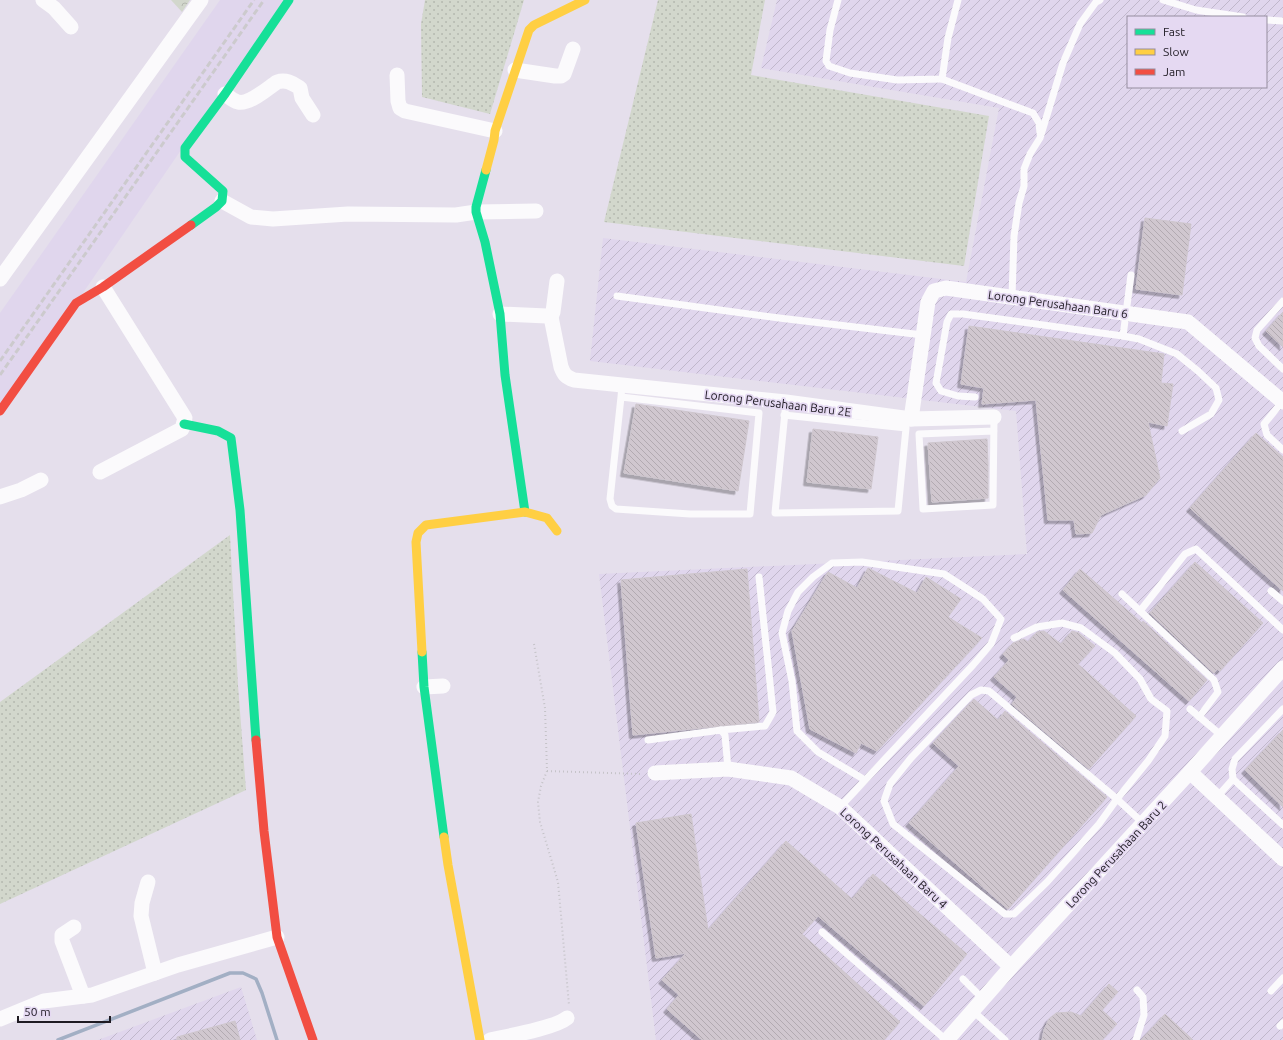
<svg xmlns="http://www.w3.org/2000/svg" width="1283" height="1040" viewBox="0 0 1283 1040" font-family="Ubuntu,sans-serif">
	<defs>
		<pattern id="industrial-furrows" width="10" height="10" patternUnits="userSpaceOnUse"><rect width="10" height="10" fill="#e0d6ed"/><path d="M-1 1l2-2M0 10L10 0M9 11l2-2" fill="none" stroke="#c0b7cb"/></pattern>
		<pattern id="grass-dots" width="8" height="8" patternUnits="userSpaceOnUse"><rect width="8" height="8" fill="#d2d7cc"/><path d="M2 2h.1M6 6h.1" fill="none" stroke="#b4b8af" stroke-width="1.8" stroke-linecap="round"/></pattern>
		<pattern id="forest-crowns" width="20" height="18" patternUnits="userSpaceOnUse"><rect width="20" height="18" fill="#d2d7cc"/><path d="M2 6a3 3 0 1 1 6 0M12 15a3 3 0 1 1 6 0" fill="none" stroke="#b4b8af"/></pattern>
		<pattern id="building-back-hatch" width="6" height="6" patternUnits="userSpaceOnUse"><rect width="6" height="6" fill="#d0c7cf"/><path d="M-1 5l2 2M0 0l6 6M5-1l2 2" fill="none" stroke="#b2aab1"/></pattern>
		<filter id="shadow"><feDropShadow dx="-3.5" dy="3.5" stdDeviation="0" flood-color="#0004"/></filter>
	</defs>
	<rect width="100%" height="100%" fill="#e5dfec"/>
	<polygon fill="#e0d6ed" points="220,0 284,0 76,303 0,406 0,313"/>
	<g fill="url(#industrial-furrows)" fill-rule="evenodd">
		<path d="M777,0H1283V1040H656L599,574L1027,554L1016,411L590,361L603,238L966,282L999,108L761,68ZM1128,17H1266V87H1128Z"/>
		<polygon points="241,987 257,1040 98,1040"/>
	</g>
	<g fill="url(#grass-dots)">
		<polygon points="425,0 524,0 490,114 422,97 421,24"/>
		<polygon points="658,0 765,0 751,75 989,116 964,266 604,222"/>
		<polygon points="230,535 238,685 246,790 0,904 0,702"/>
	</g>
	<polygon fill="url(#forest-crowns)" points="171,0 190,0 182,12"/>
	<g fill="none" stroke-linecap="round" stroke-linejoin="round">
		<polyline stroke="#a2afc4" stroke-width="3.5" points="58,1040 230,973 243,973 256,979 262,993 277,1040"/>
	</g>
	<g fill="url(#building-back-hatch)" stroke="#cec6cd" filter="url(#shadow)">
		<polygon points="1145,218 1191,224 1182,295 1136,289"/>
		<polygon points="1283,312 1283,347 1266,331"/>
		<polygon points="969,326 1164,354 1161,383 1173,384 1167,426 1148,422 1160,478 1146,495 1101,515 1092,533 1076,534 1074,520 1048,520 1036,400 982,404 984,388 961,384"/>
		<polygon points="636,404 749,421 738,491 624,473"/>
		<polygon points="813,429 878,437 871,489 807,482"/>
		<polygon points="1256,433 1283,457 1283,591 1190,508"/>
		<polygon points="987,439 988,464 988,498 932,502 928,443"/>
		<polygon points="1195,562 1263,623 1220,671 1217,669 1214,673 1150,613"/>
		<polygon points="868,568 917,593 926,577 961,599 948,617 982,638 877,751 861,743 856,753 810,729 792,631 828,572 857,588"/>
		<polygon points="747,569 759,722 633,735 621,580"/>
		<polygon points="1080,569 1142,623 1143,621 1207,680 1189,701 1063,590"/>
		<polygon points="1044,631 1061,644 1072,631 1079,633 1095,646 1078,664 1136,716 1089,769 1012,704 1017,697 994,677 1009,660 1003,654 1013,643 1024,639 1028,642 1037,632"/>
		<polygon points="974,699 998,720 1005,711 1107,797 1008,909 909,823 959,766 933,743"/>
		<polygon points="1283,730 1283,807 1245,770"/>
		<polygon points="691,814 708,930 786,841 852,899 873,874 967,954 924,1006 818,916 802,934 900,1022 884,1040 702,1040 667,1009 679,995 662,980 686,953 656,958 636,823"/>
		<polygon points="1109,984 1118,992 1102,1010 1117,1024 1102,1040 1042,1040 1044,1030 1049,1019 1056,1013 1071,1012 1081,1016"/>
		<polygon points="1165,1014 1193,1040 1141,1040"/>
		<polygon points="235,1021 240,1040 177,1040 177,1037"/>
	</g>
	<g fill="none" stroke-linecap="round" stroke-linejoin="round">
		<g stroke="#c5c3c8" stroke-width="2" stroke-dasharray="1 3" stroke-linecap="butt">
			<polyline points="534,644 545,708 547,771 541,786 538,802 540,822 558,882 569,1005"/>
			<polyline points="547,771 642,774"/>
		</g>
		<g stroke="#fbfafc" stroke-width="7">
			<polyline points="838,0 830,30 826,61 829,66 850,73 897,80 942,79 948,38 958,0"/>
			<polyline points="1163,0 1196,10 1243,17"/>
			<polyline points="1266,20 1283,21"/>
			<polyline points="942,79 1033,113 1039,123 1040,133"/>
			<polyline points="617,296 779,318 923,335"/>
			<polyline points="1012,297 1014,236 1019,203 1024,186 1024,169 1030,154 1040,138 1063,63 1080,24 1096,2 1100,0"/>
			<polyline points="1283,301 1257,330 1255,338 1259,346 1283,369"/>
			<polyline points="1123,336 1139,339 1177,354 1198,371 1216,388 1219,400 1211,414 1182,431"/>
			<polyline points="621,397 759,413 750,514 690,514 616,509 612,506 610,499 621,397 622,385"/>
			<polyline points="975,397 958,396 941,391 936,383 947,322 951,314 963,314 1123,336 1131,275"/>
			<polyline points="1282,402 1264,424 1267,435 1283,450"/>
			<polyline points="784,415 906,428 898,511 775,513 786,402"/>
			<polyline points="994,417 993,505 923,509 919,434 994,431"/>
			<polyline points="1271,591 1283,601"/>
			<polyline points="1122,594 1214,680 1218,692 1199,717"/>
			<polyline points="1140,611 1185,554 1196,549 1283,630"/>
			<polyline points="1014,638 1037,627 1062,623 1081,628 1115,653 1140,679 1151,699 1167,711 1165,736 1148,761 1117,799 1099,824 1047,882 1014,914 1005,914 893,824 884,801 890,784 911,758 952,715 971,695 981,690 989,691 1117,799 1144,824"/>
			<polyline points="1190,709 1222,736"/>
			<polyline points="721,730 765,726 773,712 759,577"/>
			<polyline points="648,740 721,730 725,735 728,769"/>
			<polyline points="1233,779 1232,769 1235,759 1283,709"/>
			<polyline points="1217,797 1233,779 1283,825"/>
			<polyline points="840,807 973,665 991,644 1001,619 983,599 944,574 862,562 832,563 813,577 798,592 788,611 782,633 792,681 797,731 818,752 865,780"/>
			<polyline points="822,932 946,1040"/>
			<polyline points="963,979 983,999"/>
			<polyline points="1271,991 1283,978"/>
			<polyline points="973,1011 1005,1040"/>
			<polyline points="1280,1026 1283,1023"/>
			<polyline points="1136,1040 1144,1015 1143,997 1137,990"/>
		</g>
		<g stroke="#fbfafc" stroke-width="15">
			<polyline points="43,0 54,8 71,27"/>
			<polyline points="515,70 555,76 561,76 564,74 573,49"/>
			<polyline points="397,75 398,101 400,108 405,111 495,131"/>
			<path d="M225,94C229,97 233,101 238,102C249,105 268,88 277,82C286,79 292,83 300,88L302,98L313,115"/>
			<polyline points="222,201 251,217 273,219 348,214 456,215 476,212 536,211"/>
			<polyline points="0,279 201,0"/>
			<path d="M557,281L553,312L551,317L561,367C564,375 566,377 574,380L786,402L911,419L994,417"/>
			<polyline points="500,314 547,316 551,317"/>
			<polyline points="911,419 928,302 934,291 946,288 1188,322 1283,402"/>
			<polyline points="100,472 182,429 185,418 103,287"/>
			<polyline points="0,497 21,490 41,480"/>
			<polyline points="424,687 443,686"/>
			<polyline points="1190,772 1283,859"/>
			<polyline points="655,773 728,769 791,778 840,807 1011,967"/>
			<polyline points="148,882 142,903 141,916 155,973"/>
			<polyline points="74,927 62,935 62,941 83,996"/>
			<polyline points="0,1019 44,1001 92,995 178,965 277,937"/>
			<path d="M490,1040C508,1036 555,1028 567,1018"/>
			<polyline points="947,1040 1011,967 1190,772 1283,668"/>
		</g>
		<g stroke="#16e098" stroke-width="9">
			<polyline points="486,170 476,207 476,212 485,242 500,314 505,375 525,512"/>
			<polyline points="191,225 216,207 222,201 223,191 185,157 185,148 225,94 289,0"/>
			<polyline points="184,424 218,431 231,438 240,510 256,740"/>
			<polyline points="422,652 424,687 444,837"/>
		</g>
		<g stroke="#ffcf43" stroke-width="9">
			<polyline points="486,170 494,140 495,131 529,30 534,25 585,0"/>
			<polyline points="422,652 416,542 418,533 426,525 525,512 547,518 557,531"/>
			<polyline points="444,837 448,865 480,1040"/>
		</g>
		<g stroke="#f24e42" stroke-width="9">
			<polyline points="0,411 76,303 103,287 191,225"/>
			<polyline points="256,740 264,831 277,937 313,1040"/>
		</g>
		<g stroke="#cccacd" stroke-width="3" stroke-dasharray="6 3" stroke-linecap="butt">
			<polyline points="0,361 254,0"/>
			<polyline points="0,375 264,0"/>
		</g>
	</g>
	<g text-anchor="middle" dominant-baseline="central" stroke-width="3.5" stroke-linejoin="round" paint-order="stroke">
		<g font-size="12" fill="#1e1a22" stroke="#e5d9f2">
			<text transform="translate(1058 304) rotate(8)">Lorong Perusahaan Baru 6</text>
			<text transform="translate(778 403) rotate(7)">Lorong Perusahaan Baru 2E</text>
			<text transform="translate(1116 854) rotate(-47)">Lorong Perusahaan Baru 2</text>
			<text transform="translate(894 858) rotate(43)">Lorong Perusahaan Baru 4</text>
		</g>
	</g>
	<rect x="1127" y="16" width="140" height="72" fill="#e5d9f2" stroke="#958d9f"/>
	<rect x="1135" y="29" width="20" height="6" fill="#16e098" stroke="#958d9f"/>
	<text x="1163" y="36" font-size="12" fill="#1e1a22">Fast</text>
	<rect x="1135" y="49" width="20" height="6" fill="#ffcf43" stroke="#958d9f"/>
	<text x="1163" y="56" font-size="12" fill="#1e1a22">Slow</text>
	<rect x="1135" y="69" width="20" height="6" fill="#f24e42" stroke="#958d9f"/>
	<text x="1163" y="76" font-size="12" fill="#1e1a22">Jam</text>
	<path d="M18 1016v6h92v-6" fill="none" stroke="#1e1a22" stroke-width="2"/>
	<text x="24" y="1016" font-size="12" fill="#1e1a22" stroke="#e5d9f2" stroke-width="3" paint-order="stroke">50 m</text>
</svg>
